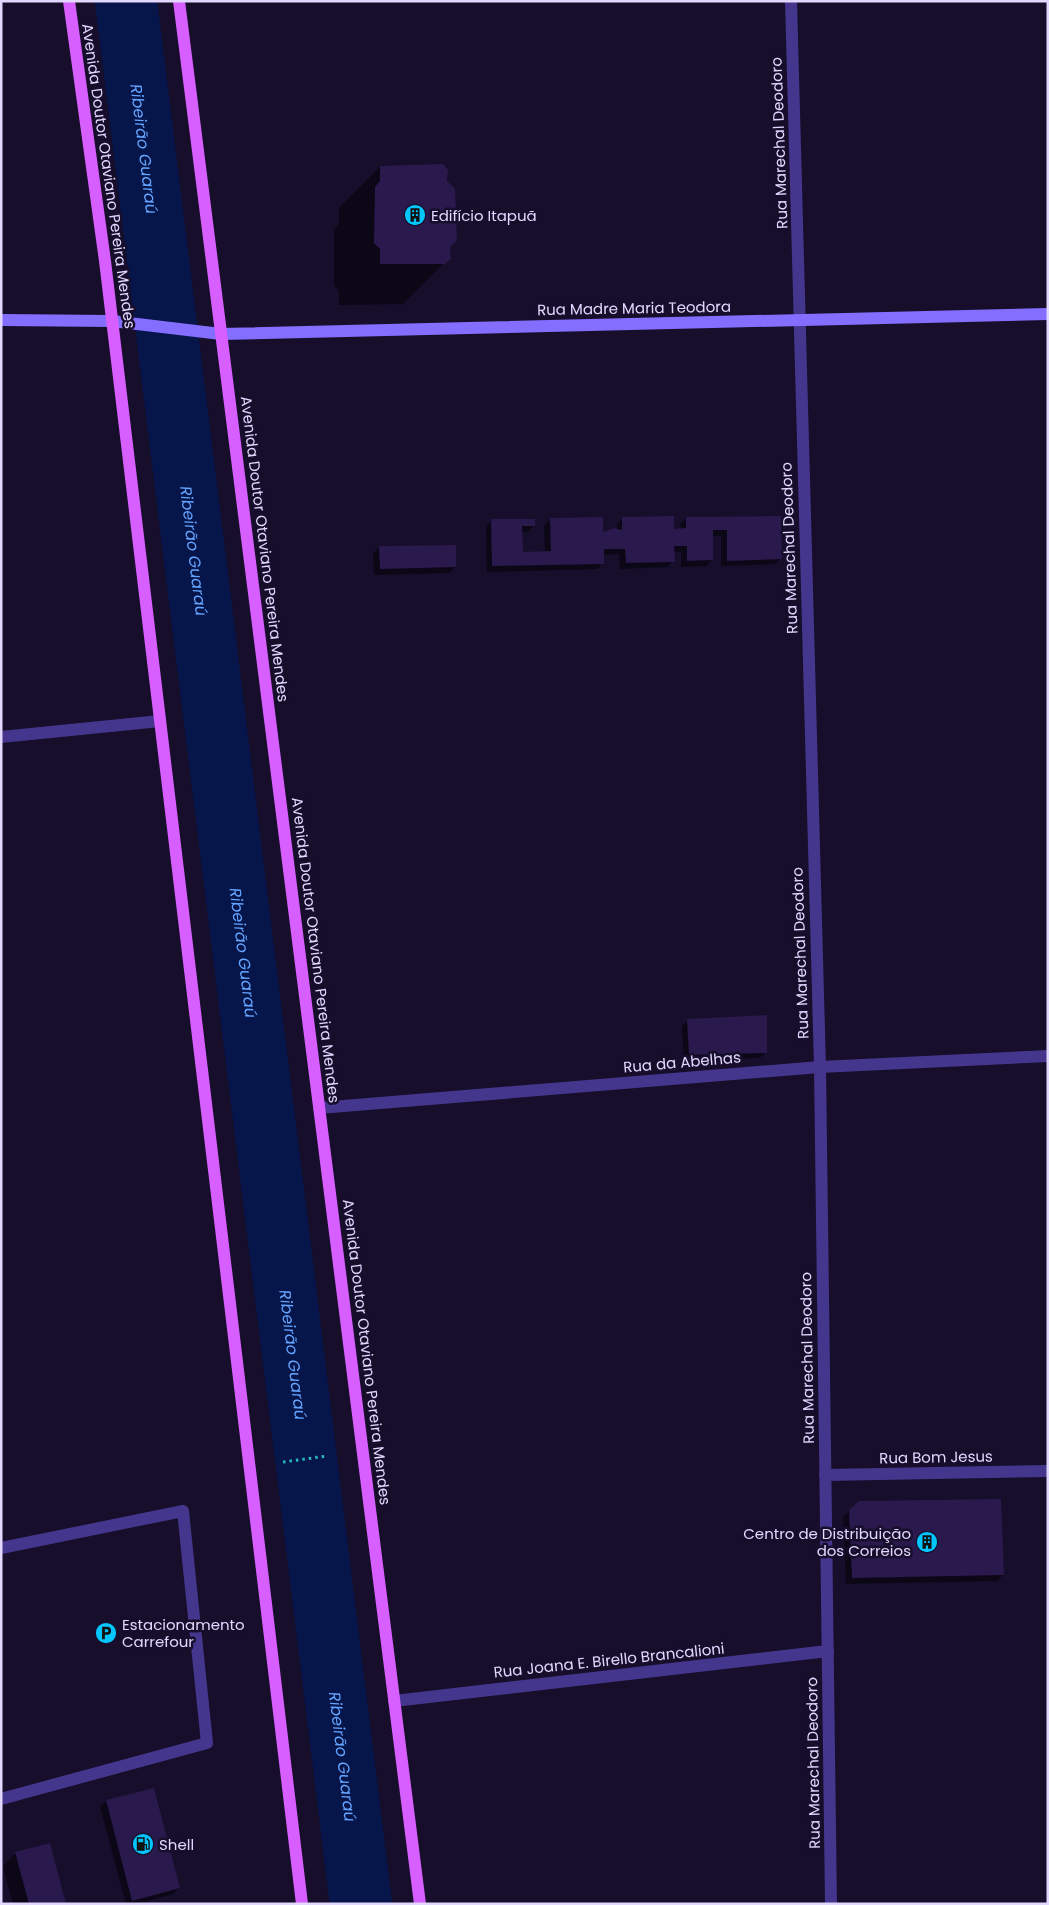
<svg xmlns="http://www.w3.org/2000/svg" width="1049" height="1905" viewBox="0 0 1049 1905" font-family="Poppins,sans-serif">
	<rect width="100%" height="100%" fill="#160e2a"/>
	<g fill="#0007">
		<polygon points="380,167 446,181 449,258 403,304 339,305 339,291 334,285 334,230 339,224 339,208"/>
		<polygon points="780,517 781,558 775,564 721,566 721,536 712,536 712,560 706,566 681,567 681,552 673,552 673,561 667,567 620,569 619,554 603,555 603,563 597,569 487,572 486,526 492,520 534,525 528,532 521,532 522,554 545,553 544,526 550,520 602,534 617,530 617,524 623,518 672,530 681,529 680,524 687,518"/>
		<polygon points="380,547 455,567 449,573 374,575 373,553"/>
		<polygon points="688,1020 766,1052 760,1058 684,1060 682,1026"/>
		<polygon points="850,1511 1003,1575 997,1581 846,1584 843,1517"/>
		<polygon points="153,1789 179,1888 173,1894 136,1904 126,1904 100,1807 106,1801"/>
		<polygon points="16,1853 64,1904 13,1904 3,1866"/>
	</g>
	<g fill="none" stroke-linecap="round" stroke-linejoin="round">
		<path stroke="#06164b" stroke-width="62" id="s1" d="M126,1L361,1904"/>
	</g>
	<g fill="#2a194c">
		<polygon points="443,164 448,170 447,181 455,189 457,240 450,247 451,259 445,264 380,264 380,249 374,243 375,187 380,181 380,166"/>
		<polygon points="674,516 674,529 686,528 686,517 781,516 782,559 727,561 727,530 713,530 713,560 687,561 687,546 674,546 675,562 626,563 625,549 604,549 604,564 492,566 491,519 535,519 535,526 522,526 523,552 551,551 550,518 603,517 603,532 614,528 622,530 622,517"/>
		<polygon points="456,545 456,567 380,569 379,546"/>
		<polygon points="767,1015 767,1053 689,1055 687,1019"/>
		<polygon points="1001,1499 1004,1575 852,1578 849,1510 859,1501"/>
		<polygon points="154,1788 180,1888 132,1901 106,1800"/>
		<polygon points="50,1843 66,1904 29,1904 15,1852"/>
	</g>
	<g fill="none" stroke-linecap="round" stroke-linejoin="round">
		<polyline stroke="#27b9c3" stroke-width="3" stroke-dasharray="2.5 4" stroke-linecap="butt" points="283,1462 327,1456"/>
		<polyline stroke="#44368c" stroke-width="12" points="1,1548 183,1511 207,1743 1,1799"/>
		<g stroke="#44368c" stroke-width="12">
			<polyline points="791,1 820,1067 831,1904"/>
			<polyline points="1,737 160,721"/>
			<polyline points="319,1108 820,1067 1048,1056"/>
			<polyline points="825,1475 1048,1471"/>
			<polyline points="394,1701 828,1651"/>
		</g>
		<polyline stroke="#846eff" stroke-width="12" points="1,320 112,321 221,334 1048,314"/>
		<g stroke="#d75eff" stroke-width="12">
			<polyline points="69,1 105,261 302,1904"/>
			<polyline points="179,1 420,1904"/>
		</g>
	</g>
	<defs>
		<g id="building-disc" transform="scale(1.125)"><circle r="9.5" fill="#03c5ff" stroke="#160e2a"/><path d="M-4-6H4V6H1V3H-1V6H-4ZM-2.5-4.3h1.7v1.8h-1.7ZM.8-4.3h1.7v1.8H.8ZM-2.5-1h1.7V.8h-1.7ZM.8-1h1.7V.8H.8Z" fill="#111"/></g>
		<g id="parking-disc" transform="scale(1.125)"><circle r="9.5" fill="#03c5ff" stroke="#160e2a"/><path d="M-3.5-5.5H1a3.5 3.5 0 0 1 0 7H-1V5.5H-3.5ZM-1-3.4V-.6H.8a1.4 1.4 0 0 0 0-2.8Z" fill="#111"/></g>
		<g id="fuel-disc" transform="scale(1.125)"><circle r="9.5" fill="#03c5ff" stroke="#160e2a"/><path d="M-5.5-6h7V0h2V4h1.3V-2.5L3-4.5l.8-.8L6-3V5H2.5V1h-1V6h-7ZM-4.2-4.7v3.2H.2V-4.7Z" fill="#111"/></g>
	</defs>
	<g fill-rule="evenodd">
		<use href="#building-disc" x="415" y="215"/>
		<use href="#building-disc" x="927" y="1542"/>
		<use href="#parking-disc" x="106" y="1633"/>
		<use href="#fuel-disc" x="143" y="1844"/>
	</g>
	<g text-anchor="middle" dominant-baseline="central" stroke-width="5" stroke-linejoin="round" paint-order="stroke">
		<g font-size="15" fill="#e1d7ff" stroke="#160e2a">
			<text transform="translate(779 143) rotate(-92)">Rua Marechal Deodoro</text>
			<text transform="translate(109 176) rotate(82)">Avenida Doutor Otaviano Pereira Mendes</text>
			<text transform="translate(634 308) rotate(-1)">Rua Madre Maria Teodora</text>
			<text transform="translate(789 548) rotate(-92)">Rua Marechal Deodoro</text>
			<text transform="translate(265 549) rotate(83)">Avenida Doutor Otaviano Pereira Mendes</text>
			<text transform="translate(316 950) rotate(83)">Avenida Doutor Otaviano Pereira Mendes</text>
			<text transform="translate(800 953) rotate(-92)">Rua Marechal Deodoro</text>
			<text transform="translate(682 1062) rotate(-5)">Rua da Abelhas</text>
			<text transform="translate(367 1352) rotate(83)">Avenida Doutor Otaviano Pereira Mendes</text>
			<text transform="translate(807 1358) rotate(-91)">Rua Marechal Deodoro</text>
			<text transform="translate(936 1457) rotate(-1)">Rua Bom Jesus</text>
			<text transform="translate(609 1660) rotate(-6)">Rua Joana E. Birello Brancalioni</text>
			<text transform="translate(813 1763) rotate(-91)">Rua Marechal Deodoro</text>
		</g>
		<g font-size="15" fill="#e1d7ff" stroke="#160e2a" text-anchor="start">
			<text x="431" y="215">Edifício Itapuã</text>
			<text x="911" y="1533" text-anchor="end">Centro de Distribuição<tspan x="911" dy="17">dos Correios</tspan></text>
			<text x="122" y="1624">Estacionamento<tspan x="122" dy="17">Carrefour</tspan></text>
			<text x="159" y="1844">Shell</text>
		</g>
		<g font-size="16" font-style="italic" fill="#65a4ff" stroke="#160e2a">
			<text stroke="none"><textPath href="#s1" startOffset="149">Ribeirão Guaraú</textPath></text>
			<text stroke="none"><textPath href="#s1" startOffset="554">Ribeirão Guaraú</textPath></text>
			<text stroke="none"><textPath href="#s1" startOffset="959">Ribeirão Guaraú</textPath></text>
			<text stroke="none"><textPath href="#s1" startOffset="1364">Ribeirão Guaraú</textPath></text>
			<text stroke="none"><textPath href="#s1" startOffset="1769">Ribeirão Guaraú</textPath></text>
		</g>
	</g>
	<rect width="1049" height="1905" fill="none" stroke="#e1d7ff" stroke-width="5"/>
</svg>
